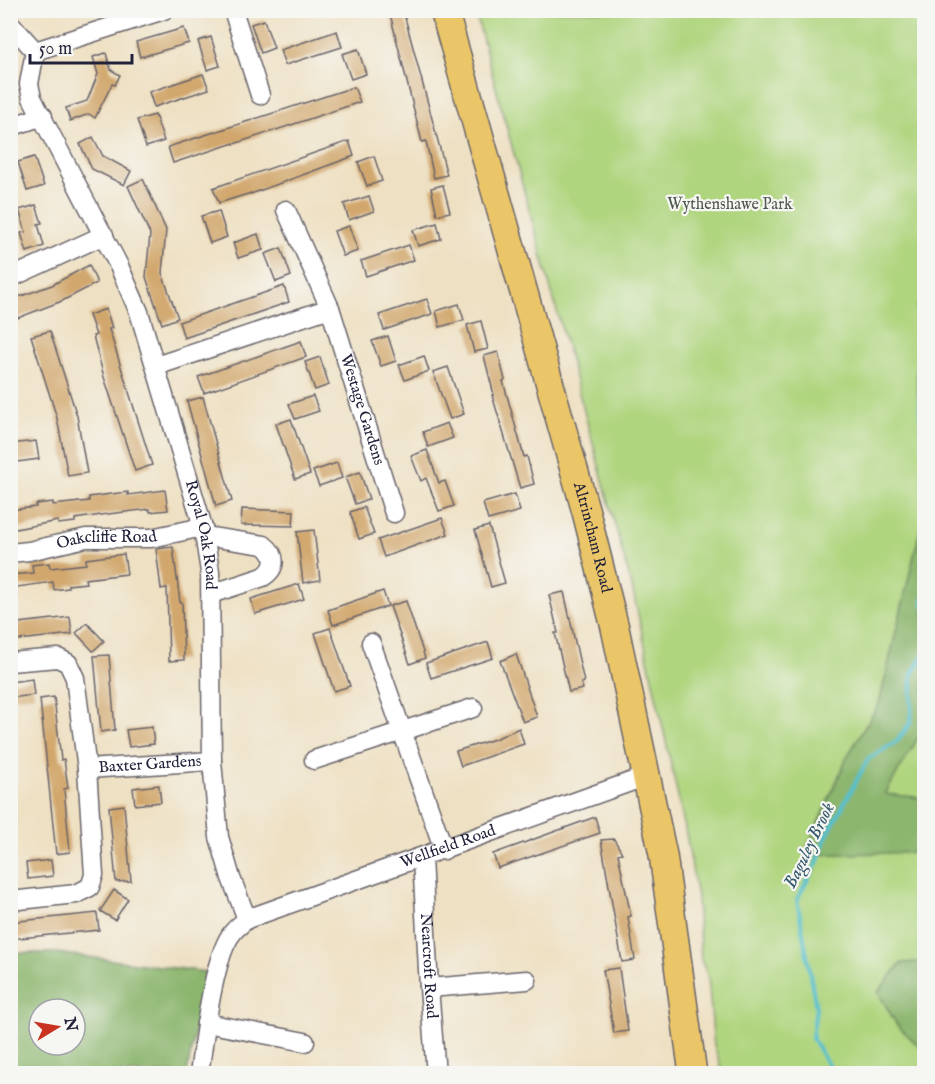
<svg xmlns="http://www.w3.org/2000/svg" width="935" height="1084" viewBox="0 0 935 1084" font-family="'IM FELL English',serif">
	<rect width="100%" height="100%" fill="#f6f6f2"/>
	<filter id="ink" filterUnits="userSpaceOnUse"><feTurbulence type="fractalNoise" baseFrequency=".0167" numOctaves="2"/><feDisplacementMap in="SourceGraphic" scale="12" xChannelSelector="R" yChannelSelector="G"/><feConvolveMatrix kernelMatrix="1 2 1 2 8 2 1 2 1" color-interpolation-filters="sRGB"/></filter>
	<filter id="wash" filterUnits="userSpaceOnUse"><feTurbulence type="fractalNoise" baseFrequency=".008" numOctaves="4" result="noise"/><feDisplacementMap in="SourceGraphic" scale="24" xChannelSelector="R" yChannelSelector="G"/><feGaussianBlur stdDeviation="1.35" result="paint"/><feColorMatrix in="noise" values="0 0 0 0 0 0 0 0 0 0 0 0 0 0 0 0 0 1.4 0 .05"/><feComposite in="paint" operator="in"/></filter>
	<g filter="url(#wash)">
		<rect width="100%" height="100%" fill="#eee0c2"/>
		<polygon fill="#b0d57f" stroke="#697c5d" stroke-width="1.5" points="475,11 924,11 924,1073 723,1073 714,1045 708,977 701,960 697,897 686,833 632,587"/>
		<g fill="#8cb66e" stroke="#576c54" stroke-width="1.5" fill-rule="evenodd">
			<polygon points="924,298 924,460 917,383 917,306"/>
			<polygon points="924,513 924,728 885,794 924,798 924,852 804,855 848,755 879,704"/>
			<path d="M56,953L206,972L187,1073H11V953ZM39,1009H75V1045H39Z"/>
			<polygon points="921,962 924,965 924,1051 897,1025 878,992 901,963"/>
		</g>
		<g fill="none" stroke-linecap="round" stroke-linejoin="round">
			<g stroke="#53bfcf" stroke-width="4">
				<polyline points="924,323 917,331 921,367 920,410 924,455"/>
				<polyline points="924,598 923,600 924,607"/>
				<polyline points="830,1074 828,1065 812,1038 816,1008 797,899 817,863 825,839 868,759 897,741 911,722 912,674 924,654"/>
			</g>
		</g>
		<g id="blocks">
			<g fill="#d1a76d">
				<polygon points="389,10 403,10 447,175 434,178 426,141 422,142"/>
				<polygon points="264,20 274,48 261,53 251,24"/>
				<polygon points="184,28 189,43 140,57 136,42"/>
				<polygon points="337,31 342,47 285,65 280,50"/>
				<polygon points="211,37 220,66 207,70 198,41"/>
				<polygon points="358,49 366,74 351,79 342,54"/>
				<polygon points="106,53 111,70 120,75 115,85 112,84 95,118 89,114 70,121 66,108 87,101 98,74 93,57"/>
				<polygon points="203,74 209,89 154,107 149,92"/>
				<polygon points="354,87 360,102 234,144 234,143 173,163 168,147"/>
				<polygon points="155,115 164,141 146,147 137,120"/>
				<polygon points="93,137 103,156 131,171 124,185 92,169 80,144"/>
				<polygon points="349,141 354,156 251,194 251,193 219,203 213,188"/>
				<polygon points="374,156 382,181 367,186 358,162"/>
				<polygon points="34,157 44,186 27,191 18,162"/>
				<polygon points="143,179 166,230 162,273 178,318 162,324 146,277 150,234 128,186"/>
				<polygon points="443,185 450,212 437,215 431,188"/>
				<polygon points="369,196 374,211 349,220 344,204"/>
				<polygon points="36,205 42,223 38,224 44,246 27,252 21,233 26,232 19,210"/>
				<polygon points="219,211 227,237 210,243 201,216"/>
				<polygon points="437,223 441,239 418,246 413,230"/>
				<polygon points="349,226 358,251 343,256 334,231"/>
				<polygon points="258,234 263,250 238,258 233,243"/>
				<polygon points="409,245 414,260 366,276 361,261"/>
				<polygon points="281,248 291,276 276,282 265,254"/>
				<polygon points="89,265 97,283 62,301 10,321 10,300 52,285"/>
				<polygon points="284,286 289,302 184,338 179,322"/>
				<polygon points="427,299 432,314 384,330 379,315"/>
				<polygon points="459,304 464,320 440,327 436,311"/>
				<polygon points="106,309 112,328 109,329 152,465 135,471 104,377 93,336 96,335 89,315"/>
				<polygon points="481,321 488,349 474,352 467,325"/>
				<polygon points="50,331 77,416 87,473 68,476 57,418 31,336"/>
				<polygon points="388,336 396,361 381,366 372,341"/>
				<polygon points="301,341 306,357 204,393 198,377"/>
				<polygon points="498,352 505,380 503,381 524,457 527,456 534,484 520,488 492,395 494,395 484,356"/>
				<polygon points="424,356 429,371 405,380 399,365"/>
				<polygon points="320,357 329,385 315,390 305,362"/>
				<polygon points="448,367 464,414 450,419 433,372"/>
				<polygon points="313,396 319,411 295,419 289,404"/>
				<polygon points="203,397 232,501 216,506 187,401"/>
				<polygon points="291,419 310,474 295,479 276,424"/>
				<polygon points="447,423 453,438 428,447 423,432"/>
				<polygon points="36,441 39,459 10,463 10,444"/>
				<polygon points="427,450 439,483 445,481 454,506 439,511 426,478 421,481 411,456"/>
				<polygon points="337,463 342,478 319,486 313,471"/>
				<polygon points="360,472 369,499 355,504 345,477"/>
				<polygon points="165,490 168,510 150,512 150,509 108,514 75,519 75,522 58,524 58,521 10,530 10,510 36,507 36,504 53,502 53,505 89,501 89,497 111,494 128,492 128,495"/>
				<polygon points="515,494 520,511 488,520 483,503"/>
				<polygon points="364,507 374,534 359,539 350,512"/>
				<polygon points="242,509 294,511 293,526 241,525"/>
				<polygon points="442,518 448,534 384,557 378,540"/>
				<polygon points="489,526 505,583 491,587 475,530"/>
				<polygon points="314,530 320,580 303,583 297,532"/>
				<polygon points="173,547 180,602 182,602 184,660 169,661 167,588 161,589 156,549"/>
				<polygon points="124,554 127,574 85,579 86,583 68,585 68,588 54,590 53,582 10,588 10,575 33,573 32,565 49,563 50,568 86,564 86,559"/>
				<polygon points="299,584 304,599 255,614 251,599"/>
				<polygon points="383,591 388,606 333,625 328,610"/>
				<polygon points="564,592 584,682 581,683 583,689 569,692 555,633 558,633 549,595"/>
				<polygon points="406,601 425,658 410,664 390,606"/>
				<polygon points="70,617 72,634 10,641 10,624"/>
				<polygon points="87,623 104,641 93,651 76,633"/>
				<polygon points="330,628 350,686 334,691 315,633"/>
				<polygon points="488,642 493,658 431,678 426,663"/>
				<polygon points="516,654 537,717 523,722 500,661"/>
				<polygon points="109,655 115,730 101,732 94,656"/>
				<polygon points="32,679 34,695 10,698 10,682"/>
				<polygon points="54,697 61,760 64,759 68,788 64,789 70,852 56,854 40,699"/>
				<polygon points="152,727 154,744 129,747 126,730"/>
				<polygon points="519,728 524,744 461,766 456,751 495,739"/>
				<polygon points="159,785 161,802 135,805 133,788"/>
				<polygon points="124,805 131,881 116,882 109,807"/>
				<polygon points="595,817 600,833 498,868 493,854"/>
				<polygon points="614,839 622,853 618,854 631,916 628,917 635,960 622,962 601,840"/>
				<polygon points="51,860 53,876 28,879 26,863"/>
				<polygon points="114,890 128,899 115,920 100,911"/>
				<polygon points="97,913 99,930 10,939 10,922"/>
				<polygon points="619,968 628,1031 614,1033 603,970"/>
			</g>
		</g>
	</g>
	<g filter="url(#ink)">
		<use href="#blocks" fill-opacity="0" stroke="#69646a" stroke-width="1.5"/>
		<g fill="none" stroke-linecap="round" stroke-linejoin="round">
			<g stroke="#69646a" stroke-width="21">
				<g id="minor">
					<polyline points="233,10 260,95"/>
					<polyline points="10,23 35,51"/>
					<path id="s1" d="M35,51L29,84L32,98L119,266L139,312L203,527L210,572L212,761L219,837L231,878L247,919"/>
					<polyline points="35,51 164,10"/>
					<polyline points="10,127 43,116"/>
					<path id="s2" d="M286,210L330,308L394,513"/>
					<polyline points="10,278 104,235"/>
					<polyline points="156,366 330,308"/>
					<path d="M204,536L264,545C277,555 277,568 263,577L211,594"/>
					<path id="s3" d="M10,553L29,551L86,538H151L203,527"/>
					<polyline points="371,643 444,850"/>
					<polyline points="10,662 58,658 68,663 75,678 87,769 94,875 90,887 76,894 10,901"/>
					<polyline points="314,760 473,708"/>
					<path id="s4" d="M87,769L212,761"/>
					<path id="s5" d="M422,858L429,988L436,1074"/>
					<polyline points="429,988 527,980"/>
					<polyline points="206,1023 305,1042"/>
					<path id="s6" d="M199,1074C204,1041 213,955 233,932C237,927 243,923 247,919L647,776"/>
				</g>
			</g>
			<g stroke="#69646a" stroke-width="30">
				<g id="highway">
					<path id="s7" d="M444,10L586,512L615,628L663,855L693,1074"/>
				</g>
			</g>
			<use href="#minor" stroke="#fff" stroke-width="18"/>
			<use href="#highway" stroke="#ebc669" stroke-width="27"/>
		</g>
	</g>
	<g text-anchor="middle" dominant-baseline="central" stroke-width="4.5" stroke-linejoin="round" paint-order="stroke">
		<g font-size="16" fill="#4d584f" stroke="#f6f6f2">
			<text x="730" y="205">Wythenshawe Park</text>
		</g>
		<g font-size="16" fill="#22223b" stroke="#f6f6f2">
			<text stroke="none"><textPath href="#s2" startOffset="214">Westage Gardens</textPath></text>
			<text stroke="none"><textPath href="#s1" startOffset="519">Royal Oak Road</textPath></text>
			<text stroke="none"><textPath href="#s7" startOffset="548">Altrincham Road</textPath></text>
			<text stroke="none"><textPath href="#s3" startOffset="98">Oakcliffe Road</textPath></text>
			<text stroke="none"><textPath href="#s4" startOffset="63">Baxter Gardens</textPath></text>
			<text stroke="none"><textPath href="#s6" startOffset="380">Wellfield Road</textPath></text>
			<text stroke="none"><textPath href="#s5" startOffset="108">Nearcroft Road</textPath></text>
		</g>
		<g font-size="18" font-style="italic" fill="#33596f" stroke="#f6f6f2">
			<text transform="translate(810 846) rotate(-64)">Baguley Brook</text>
		</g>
	</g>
	<rect width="935" height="1084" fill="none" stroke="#f6f6f2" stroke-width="36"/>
	<g transform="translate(57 1027) rotate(79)"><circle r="28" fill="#f6f6f2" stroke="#a1a1a9" stroke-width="1.5"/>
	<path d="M0-4.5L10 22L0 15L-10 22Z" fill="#c8321e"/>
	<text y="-9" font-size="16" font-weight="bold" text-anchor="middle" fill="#22223b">N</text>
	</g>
	<path d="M30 54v9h102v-9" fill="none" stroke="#22223b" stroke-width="3"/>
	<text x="39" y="54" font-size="18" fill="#22223b" stroke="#f6f6f2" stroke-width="4.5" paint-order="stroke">50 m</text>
</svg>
